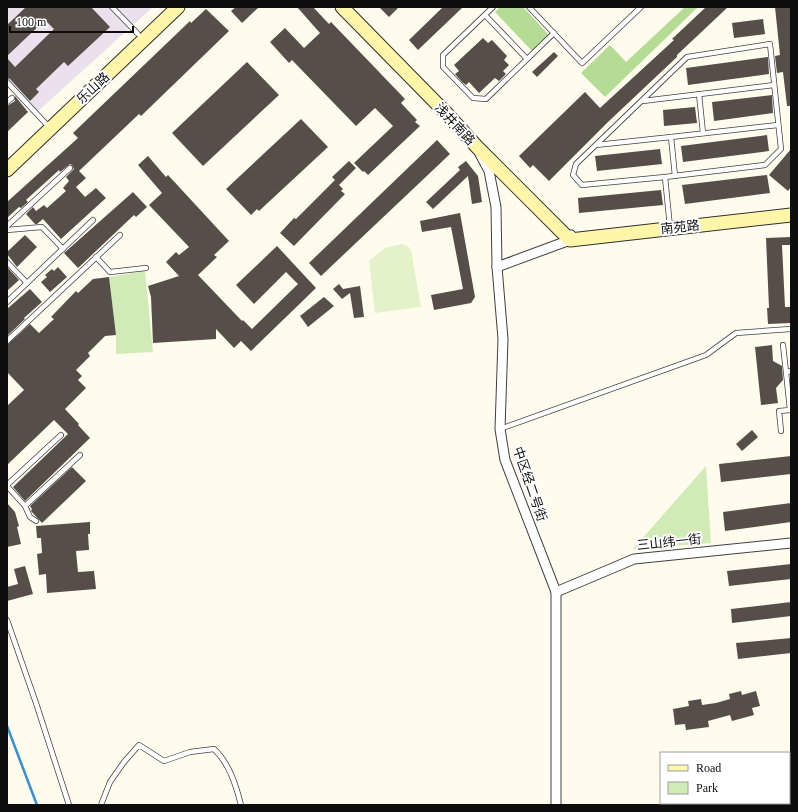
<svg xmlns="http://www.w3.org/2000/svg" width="798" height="812" viewBox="0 0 798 812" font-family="'Times New Roman','Noto Sans SC',serif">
	<rect width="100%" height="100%" fill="#fffcee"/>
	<polygon fill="#ebe1ed" points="7,7 153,7 36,113 7,82"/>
	<g fill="#d1ebb6">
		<polygon points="145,271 153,352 116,354 116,335 109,277"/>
		<polygon points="706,466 711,543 633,549"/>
	</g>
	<g fill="#b4dc94">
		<polygon points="500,7 523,7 549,35 532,51 495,12"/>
		<polygon points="685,7 698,7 605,97 581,73 610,45 626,62"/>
	</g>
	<polygon fill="#e3f2c8" points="402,244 407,246 411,250 421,307 375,313 369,261 385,248"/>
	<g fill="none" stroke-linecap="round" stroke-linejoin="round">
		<polyline stroke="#3492d3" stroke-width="2.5" points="7,726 37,805"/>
	</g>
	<g fill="#564e49">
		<polygon points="26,7 91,7 110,27 68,66 64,62 36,89 39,92 30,101 10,79 7,78 7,58 15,67 54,29 45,20 7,56 7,25"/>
		<polygon points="236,7 259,7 242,23 231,11"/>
		<polygon points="297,7 313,7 329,24 331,22 405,99 401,103 417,120 415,122 420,126 368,175 364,171 363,172 354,163 393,126 375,108 356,126 292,60 289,63 270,42 285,28 304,48 320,33"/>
		<polygon points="379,7 399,7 389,17"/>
		<polygon points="443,7 463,7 418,50 409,40"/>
		<polygon points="706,7 728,7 677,55 677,57 608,122 549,181 533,165 530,168 519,156 585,92 600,108 674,40 672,39"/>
		<polygon points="775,7 791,7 791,106 787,106 783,72 777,73 775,56 780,55"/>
		<polygon points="206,9 229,31 141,116 139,114 79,171 86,178 76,187 85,197 96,188 106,198 61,239 43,219 37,224 35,224 26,214 33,207 36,211 44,205 47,208 66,191 63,188 69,181 66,177 74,169 72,165 70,164 60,172 59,170 26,200 28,202 21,208 19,207 7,218 7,202 78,138 73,133 190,21 191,23"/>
		<polygon points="763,19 765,34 734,38 732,23"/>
		<polygon points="483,38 488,43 492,40 507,56 504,60 509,65 503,71 506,74 499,81 495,78 479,93 469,82 466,85 462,82 455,74 459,71 454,65"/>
		<polygon points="554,52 558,56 537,77 532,72"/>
		<polygon points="768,57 769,74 688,85 686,68"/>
		<polygon points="247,62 279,95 203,166 172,133"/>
		<polygon points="772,95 773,113 714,121 712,102"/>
		<polygon points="15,96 28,112 7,132 7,106 15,101"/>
		<polygon points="695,107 697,123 664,126 663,110"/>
		<polygon points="301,119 328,147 259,211 257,209 251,215 226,189"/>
		<polygon points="767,135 769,151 683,162 681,146"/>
		<polygon points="437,140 450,154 321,276 309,263"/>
		<polygon points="660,149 662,164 597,171 595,156"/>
		<polygon points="791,149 791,187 788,191 769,175"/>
		<polygon points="148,156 166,177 168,175 229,241 214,255 217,257 198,275 242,321 243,320 252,329 298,284 286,272 254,304 236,285 277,246 316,288 251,351 241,341 234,348 216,329 216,339 153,343 151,297 148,286 179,276 166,262 176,252 179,255 189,247 149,205 162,193 138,165"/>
		<polygon points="349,161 356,168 339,185 343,189 341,191 345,194 294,246 280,233 294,218 296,219 335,180 332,177"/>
		<polygon points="466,161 478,176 482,202 472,204 468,176 433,209 426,202 460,170 458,167"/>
		<polygon points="767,175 770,193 685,204 682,185"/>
		<polygon points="661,190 663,205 579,213 578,198"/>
		<polygon points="133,192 147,207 136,217 134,215 78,268 64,253"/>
		<polygon points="460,213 475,297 471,303 434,310 431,295 463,289 451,227 422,232 420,221"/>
		<polygon points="25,235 37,247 17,267 7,254 7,252"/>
		<polygon points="791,237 791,245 782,245 785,307 791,307 791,323 768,324 767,308 769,308 766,238"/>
		<polygon points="7,267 19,280 7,291"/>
		<polygon points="58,267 67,277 50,292 41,282 47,277 45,275 52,269 54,271"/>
		<polygon points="109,277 116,335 105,336 88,353 90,356 76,370 82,376 78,380 86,388 65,409 79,424 78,425 90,438 25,501 13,487 68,434 54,420 7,465 7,406 24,390 7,372 7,345 30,324 39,333 54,319 51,317 76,291 78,293 93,279"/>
		<polygon points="339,284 343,289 360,286 364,317 354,318 350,293 342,299 333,289"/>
		<polygon points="30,289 42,302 24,318 25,319 7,336 7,309"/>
		<polygon points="324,297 334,306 308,327 300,316"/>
		<polygon points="772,345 773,361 782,366 783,380 776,388 778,403 761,405 755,347"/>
		<polygon points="752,430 758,437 742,451 736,444"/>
		<polygon points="791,456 791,474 721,482 719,464"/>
		<polygon points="72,467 86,481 42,523 31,511 32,509 30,506"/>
		<polygon points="7,503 15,512 19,526 17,527 21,544 7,547"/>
		<polygon points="791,503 791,522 725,531 723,512"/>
		<polygon points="90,522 90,534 88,534 89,550 76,551 78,572 94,571 96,589 47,593 46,574 39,575 37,554 42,553 41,538 37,538 36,526"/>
		<polygon points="791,564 791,579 729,586 727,571"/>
		<polygon points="25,566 33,594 7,601 7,587 18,584 14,569"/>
		<polygon points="791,602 791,616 732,623 731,609"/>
		<polygon points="791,638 791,653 738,659 736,643"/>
		<polygon points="741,691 742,695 756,691 760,706 752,708 754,715 732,721 730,715 708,721 709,727 686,730 685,724 675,725 673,709 689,706 688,701 701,699 702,705 716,703 730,699 729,694"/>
	</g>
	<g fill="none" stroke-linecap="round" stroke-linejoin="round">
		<g stroke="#404040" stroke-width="6">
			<g id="lane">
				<polyline points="112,7 138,34"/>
				<polyline points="493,7 443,55 443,67 473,98 486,99 554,33"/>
				<polyline points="529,7 582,63 641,7"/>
				<polyline points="485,15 527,59"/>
				<polyline points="7,82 49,127"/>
				<polyline points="699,94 703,133"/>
				<polyline points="643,101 774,85"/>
				<polyline points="7,102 12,98"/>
				<polyline points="596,145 671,137"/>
				<polyline points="675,176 671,137 778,125"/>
				<polyline points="665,177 582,185 573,175 576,164 687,57 770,44 781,149 765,165 665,177 670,227"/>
				<polyline points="7,226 70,168"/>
				<polyline points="7,230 42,227 63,249"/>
				<polyline points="96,257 110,272 146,268"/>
				<polyline points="7,262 27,283"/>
				<polyline points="7,302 93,220"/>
				<polyline points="7,341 120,235"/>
				<polyline points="783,345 786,372 791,371"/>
				<polyline points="500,429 706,355 736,333 791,329"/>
				<polyline points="781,431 779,411 790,410 786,372"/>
				<polyline points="7,485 61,435"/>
				<polyline points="7,486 25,506 30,517 36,521"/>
				<polyline points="25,506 80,455"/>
				<polyline points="7,620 36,703 69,805"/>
				<path d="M101,805L110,782L124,762L139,745L164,761L190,752L214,749C229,763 236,785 241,805"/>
			</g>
		</g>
		<g stroke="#404040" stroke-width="11">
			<g id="street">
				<polyline points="480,154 489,171 496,207 497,267 503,339 500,429 505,460 556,592 556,805"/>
				<polyline points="497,267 570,240 571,235"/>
				<polyline points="556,592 634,559 791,543"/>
			</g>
		</g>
		<g stroke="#2f2f2f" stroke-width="15">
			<g id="secondary">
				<polyline points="342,7 448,115 477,147 570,240 791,215"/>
				<polyline points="7,170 178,7"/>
			</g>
		</g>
		<use href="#lane" stroke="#fff" stroke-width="4.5"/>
		<use href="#street" stroke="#fff" stroke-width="9"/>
		<use href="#secondary" stroke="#fff6a9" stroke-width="13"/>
	</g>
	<g text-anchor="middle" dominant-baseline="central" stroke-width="4" stroke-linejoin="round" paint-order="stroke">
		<g font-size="13" fill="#0d0d0d" stroke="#fff">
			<text transform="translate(93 88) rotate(-43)">乐山路</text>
			<text transform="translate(455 124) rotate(47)">浅井南路</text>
			<text transform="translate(680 227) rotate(-6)">南苑路</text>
			<text transform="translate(530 484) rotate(71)">中区经二号街</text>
			<text transform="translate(669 542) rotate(-6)">三山纬一街</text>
		</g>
	</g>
	<rect width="798" height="812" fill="none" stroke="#0d0d0d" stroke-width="16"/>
	<rect x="660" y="752" width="130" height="52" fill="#ffffff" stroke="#9e9e9e"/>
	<rect x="668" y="765" width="20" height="6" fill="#fff6a9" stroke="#9e9e9e"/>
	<text x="696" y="772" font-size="12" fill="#0d0d0d">Road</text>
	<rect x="668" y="782" width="20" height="12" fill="#d1ebb6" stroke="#9e9e9e"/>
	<text x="696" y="792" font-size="12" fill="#0d0d0d">Park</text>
	<path d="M10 26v6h123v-6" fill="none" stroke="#0d0d0d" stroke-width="2"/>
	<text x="16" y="26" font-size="12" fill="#0d0d0d" stroke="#ffffff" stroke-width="3" paint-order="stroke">100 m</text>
</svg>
